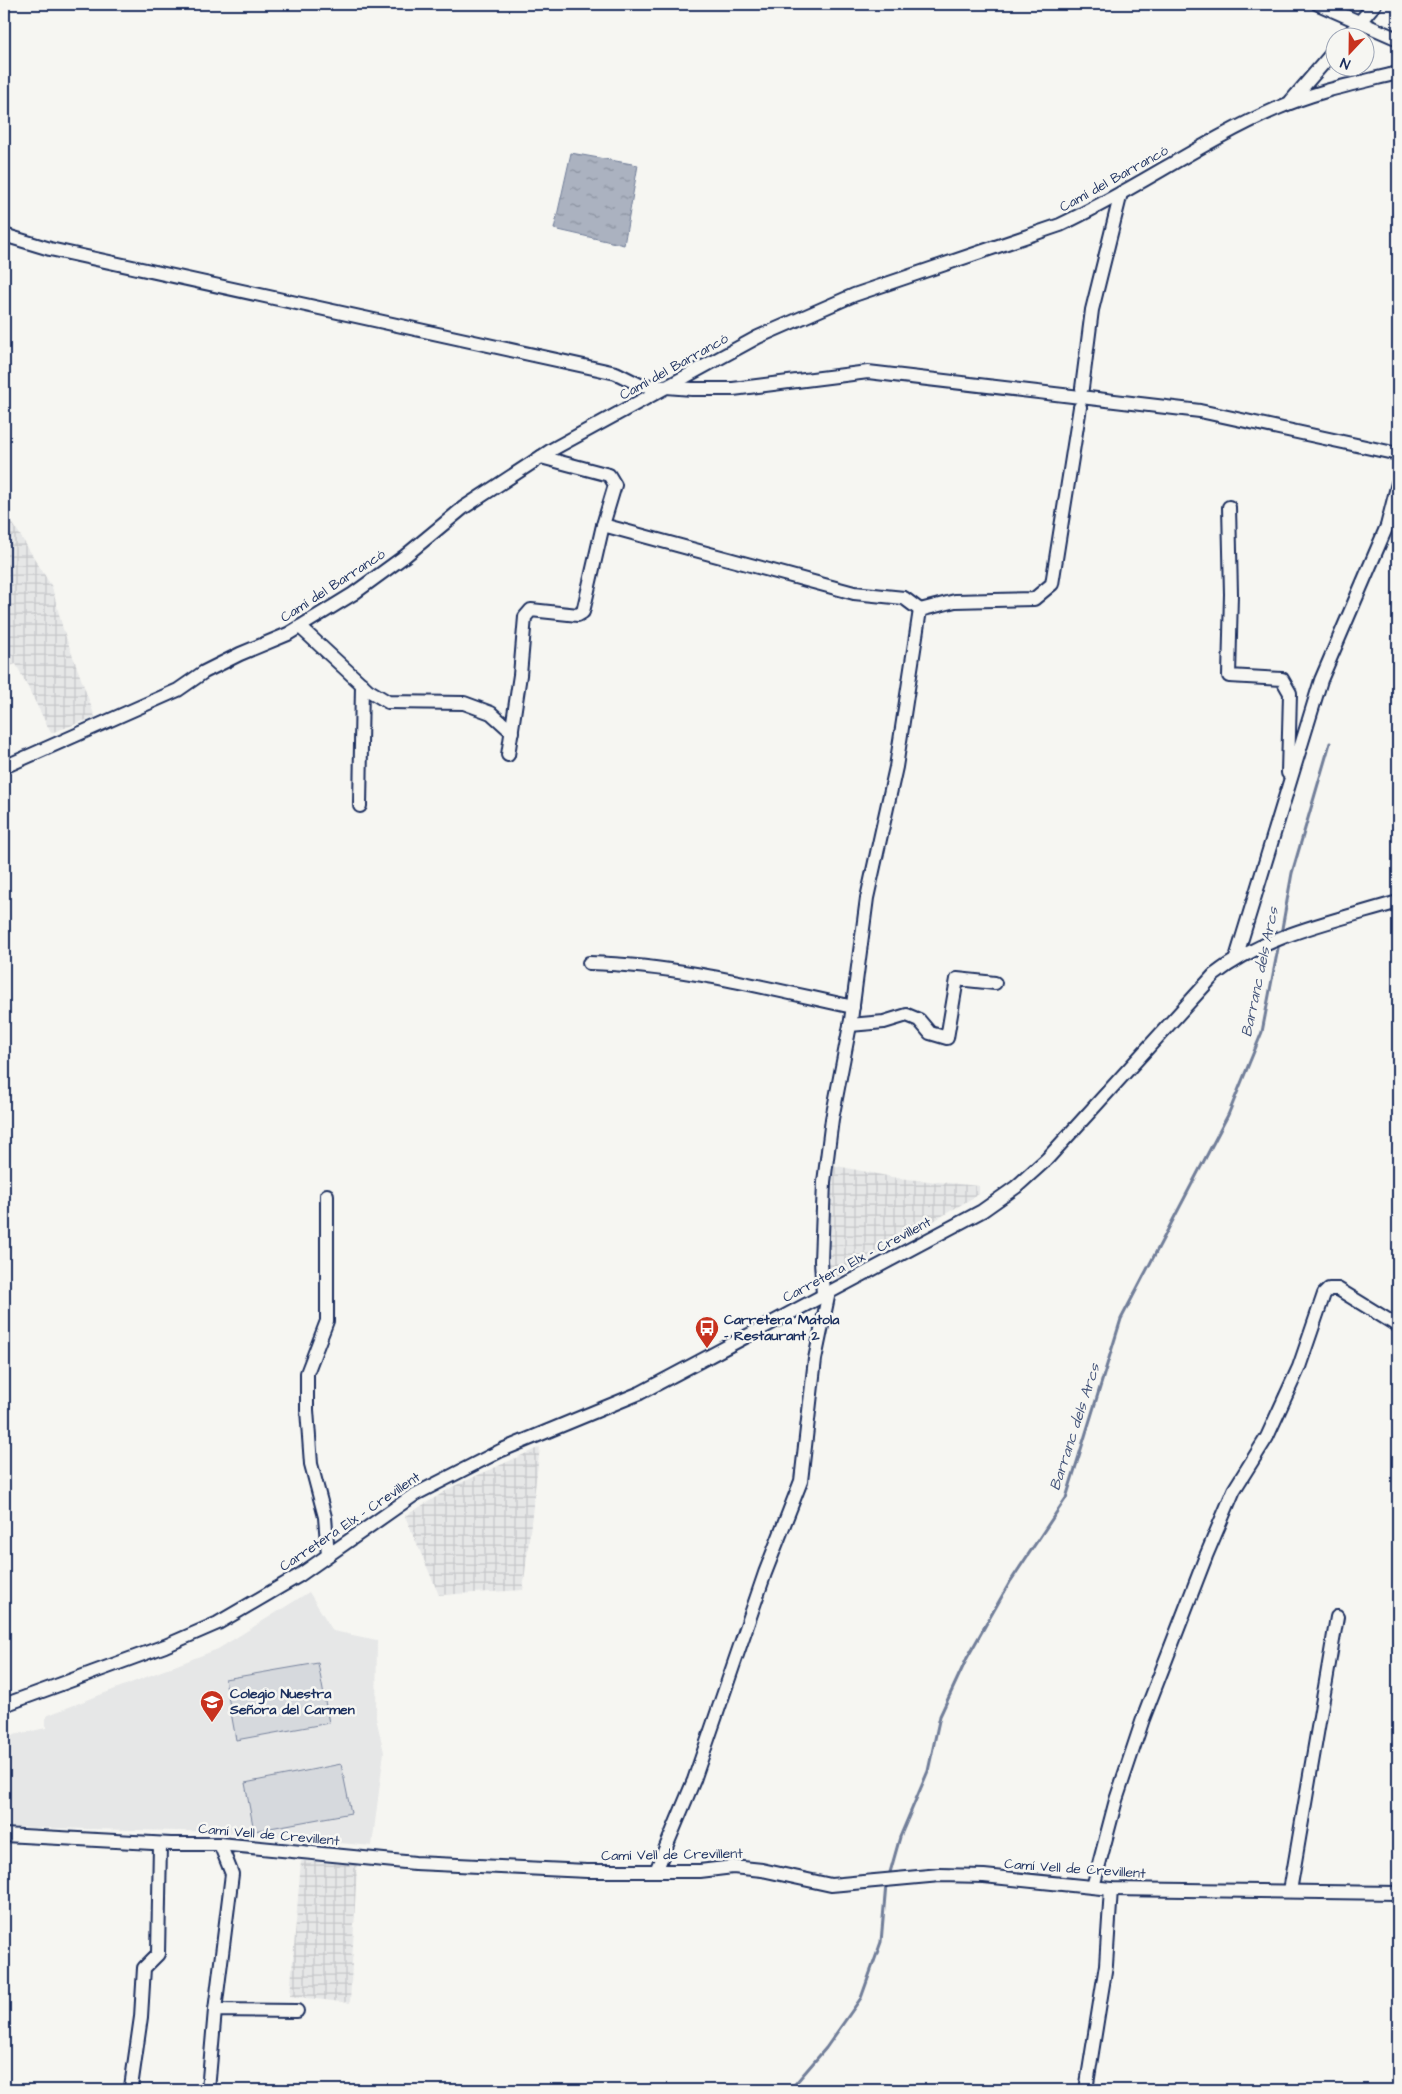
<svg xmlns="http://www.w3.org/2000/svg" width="1402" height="2094" viewBox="0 0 1402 2094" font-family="'Architects Daughter',sans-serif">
	<defs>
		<pattern id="industrial-grid" width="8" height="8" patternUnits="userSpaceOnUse" patternTransform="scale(1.25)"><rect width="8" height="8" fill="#e6e7e7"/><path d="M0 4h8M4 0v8" fill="none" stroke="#c5c6c9"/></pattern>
		<pattern id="water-ripples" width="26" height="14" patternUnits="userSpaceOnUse" patternTransform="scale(1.25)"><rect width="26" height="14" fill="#abb2c0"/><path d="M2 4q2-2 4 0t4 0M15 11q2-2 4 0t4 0" fill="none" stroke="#8a919f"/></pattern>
	</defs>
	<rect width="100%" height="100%" fill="#f6f6f2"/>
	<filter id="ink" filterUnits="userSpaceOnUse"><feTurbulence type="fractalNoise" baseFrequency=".02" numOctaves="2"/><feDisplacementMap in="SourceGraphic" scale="10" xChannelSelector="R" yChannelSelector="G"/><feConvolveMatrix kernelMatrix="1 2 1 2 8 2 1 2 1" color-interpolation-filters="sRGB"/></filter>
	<g filter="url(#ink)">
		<polygon fill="#e6e7e7" points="309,1592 333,1631 377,1640 376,1718 384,1752 372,1846 221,1832 4,1827 4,1737 46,1728 46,1716 218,1649"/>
		<g fill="url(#industrial-grid)">
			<polygon points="4,509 52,587 63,629 95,717 51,733 16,664 4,668"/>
			<polygon points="832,1165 897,1178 979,1186 979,1194 828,1284 825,1258"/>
			<polygon points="540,1447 523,1590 439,1595 405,1516 454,1486"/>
			<polygon points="301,1861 357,1865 350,2003 290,1996"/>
		</g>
		<g fill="#d6d9dd" stroke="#78849e">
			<polygon points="318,1663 329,1723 236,1740 225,1679"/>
			<polygon points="341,1764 351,1813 254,1831 245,1783"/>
		</g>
		<polygon fill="url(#water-ripples)" stroke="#717e99" points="571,153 638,165 624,245 554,229"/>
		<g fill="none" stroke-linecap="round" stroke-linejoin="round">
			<g stroke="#717e99" stroke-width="3">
				<polyline points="1281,934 1292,873 1330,743"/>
				<polyline points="889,1876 900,1837 928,1771 940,1716 967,1658 1010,1582 1066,1498 1121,1319 1228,1115 1262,1032 1279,943"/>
				<polyline points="790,2090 826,2048 861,1998 881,1942 886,1884"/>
			</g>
			<g stroke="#1b2f5e" stroke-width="16">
				<g id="minor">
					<polyline points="1318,4 1398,39"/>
					<polyline points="1346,38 1375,4"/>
					<polyline points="1291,101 1334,51"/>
					<polyline points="4,235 50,249 616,373 640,385 692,389 733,389 868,372 1200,411 1398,454"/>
					<polyline points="1082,388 1092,310 1121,193"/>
					<polyline points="541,457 609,475 615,485 603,525"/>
					<polyline points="1229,507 1231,594 1229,676 1282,679 1290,693 1288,773"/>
					<polyline points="920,610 955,601 1034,599 1052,584 1080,407"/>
					<polyline points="300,627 368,690 388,702 464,703 491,713 512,732"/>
					<polyline points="508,755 520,675 525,617 531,610 578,615 583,612 603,525 854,593 904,598 920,610"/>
					<path d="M4,767L178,690L204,672L240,654L288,634L353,594L405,556L463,508L553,449L758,337L854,295L1060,225C1135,190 1202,141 1278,108C1316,91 1358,83 1398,73"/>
					<polyline points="360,806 362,684"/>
					<polyline points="1236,958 1321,680 1387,526 1398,483"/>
					<path d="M589,963C679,965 766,988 853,1007"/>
					<polyline points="850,1025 884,1022 907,1015 919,1020 930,1033 947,1038 957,979 995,983"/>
					<polyline points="327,1195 327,1321 307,1373 307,1410 311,1464 325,1517 328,1555"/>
					<polyline points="823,1295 821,1261 824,1182 832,1119 851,1020 867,898 896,767 920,610"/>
					<path d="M4,1705L165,1646L218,1623L300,1575L414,1495L502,1450L640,1393L982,1211L1016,1187L1047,1159L1214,975C1266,934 1335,921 1398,902"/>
					<polyline points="4,1835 171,1844 220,1844 415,1863 587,1871 700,1871 733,1867 762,1870 831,1885 940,1875 984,1876 1111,1889 1398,1893"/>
					<polyline points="656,1871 694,1780 765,1573 801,1481 815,1359 829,1292"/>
					<polyline points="1093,1887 1116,1800 1143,1719 1206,1556 1234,1490 1267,1437 1299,1367 1324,1294 1329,1289 1338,1289 1398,1326"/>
					<polyline points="1290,1891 1337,1617"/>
					<polyline points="215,2010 232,1874 220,1844"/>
					<polyline points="131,2087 141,2017 144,1968 158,1954 160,1844"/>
					<polyline points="208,2090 215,2010 297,2011"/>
					<polyline points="1086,2090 1106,1965 1111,1889"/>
				</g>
			</g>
			<use href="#minor" stroke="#f6f6f2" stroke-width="12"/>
		</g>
	</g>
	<defs>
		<g id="bus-pin" transform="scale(1.25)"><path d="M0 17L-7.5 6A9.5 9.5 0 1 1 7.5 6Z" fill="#c8321e" stroke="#f6f6f2"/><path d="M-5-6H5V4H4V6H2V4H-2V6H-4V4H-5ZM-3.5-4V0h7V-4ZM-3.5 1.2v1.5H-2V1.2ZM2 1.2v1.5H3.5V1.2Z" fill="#fff"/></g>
		<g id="school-pin" transform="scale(1.25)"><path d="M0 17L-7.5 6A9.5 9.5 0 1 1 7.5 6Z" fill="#c8321e" stroke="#f6f6f2"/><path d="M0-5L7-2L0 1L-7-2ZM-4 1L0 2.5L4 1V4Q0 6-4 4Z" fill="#fff"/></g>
	</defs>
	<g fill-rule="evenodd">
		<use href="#bus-pin" x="707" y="1328"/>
		<use href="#school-pin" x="212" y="1702"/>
	</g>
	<g text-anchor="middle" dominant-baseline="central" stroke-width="5" stroke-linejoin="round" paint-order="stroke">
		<g font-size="14" fill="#1b2f5e" stroke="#f6f6f2">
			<text transform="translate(1114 179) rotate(-29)">Camí del Barrancó</text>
			<text transform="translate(674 367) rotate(-29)">Camí del Barrancó</text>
			<text transform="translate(333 586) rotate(-33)">Camí del Barrancó</text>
			<text transform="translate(857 1260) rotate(-28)">Carretera Elx - Crevillent</text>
			<text transform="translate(350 1522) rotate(-34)">Carretera Elx - Crevillent</text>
			<text transform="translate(269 1835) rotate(5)">Camí Vell de Crevillent</text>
			<text transform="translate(672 1855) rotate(-1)">Camí Vell de Crevillent</text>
			<text transform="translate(1075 1869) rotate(4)">Camí Vell de Crevillent</text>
		</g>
		<g font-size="14" font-weight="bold" fill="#1b2f5e" stroke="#f6f6f2" text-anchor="start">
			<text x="724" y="1320">Carretera Matola<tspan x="724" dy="16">- Restaurant 2</tspan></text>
			<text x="230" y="1694">Colegio Nuestra<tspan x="230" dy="16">Señora del Carmen</tspan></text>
		</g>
		<g font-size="15" font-style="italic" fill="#46567b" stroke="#f6f6f2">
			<text transform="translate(1260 972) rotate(-78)">Barranc dels Arcs</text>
			<text transform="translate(1075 1427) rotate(-72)">Barranc dels Arcs</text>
		</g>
	</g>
	<rect width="1402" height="2094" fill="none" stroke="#f6f6f2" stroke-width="20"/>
	<rect x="10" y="10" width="1382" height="2074" fill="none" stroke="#1b2f5e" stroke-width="2" filter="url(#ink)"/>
	<g transform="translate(1350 52) rotate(202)"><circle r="24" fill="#f6f6f2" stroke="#9ea6b7"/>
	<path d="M0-4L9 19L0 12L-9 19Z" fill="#c8321e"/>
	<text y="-8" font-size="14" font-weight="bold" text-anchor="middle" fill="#1b2f5e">N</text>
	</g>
</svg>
